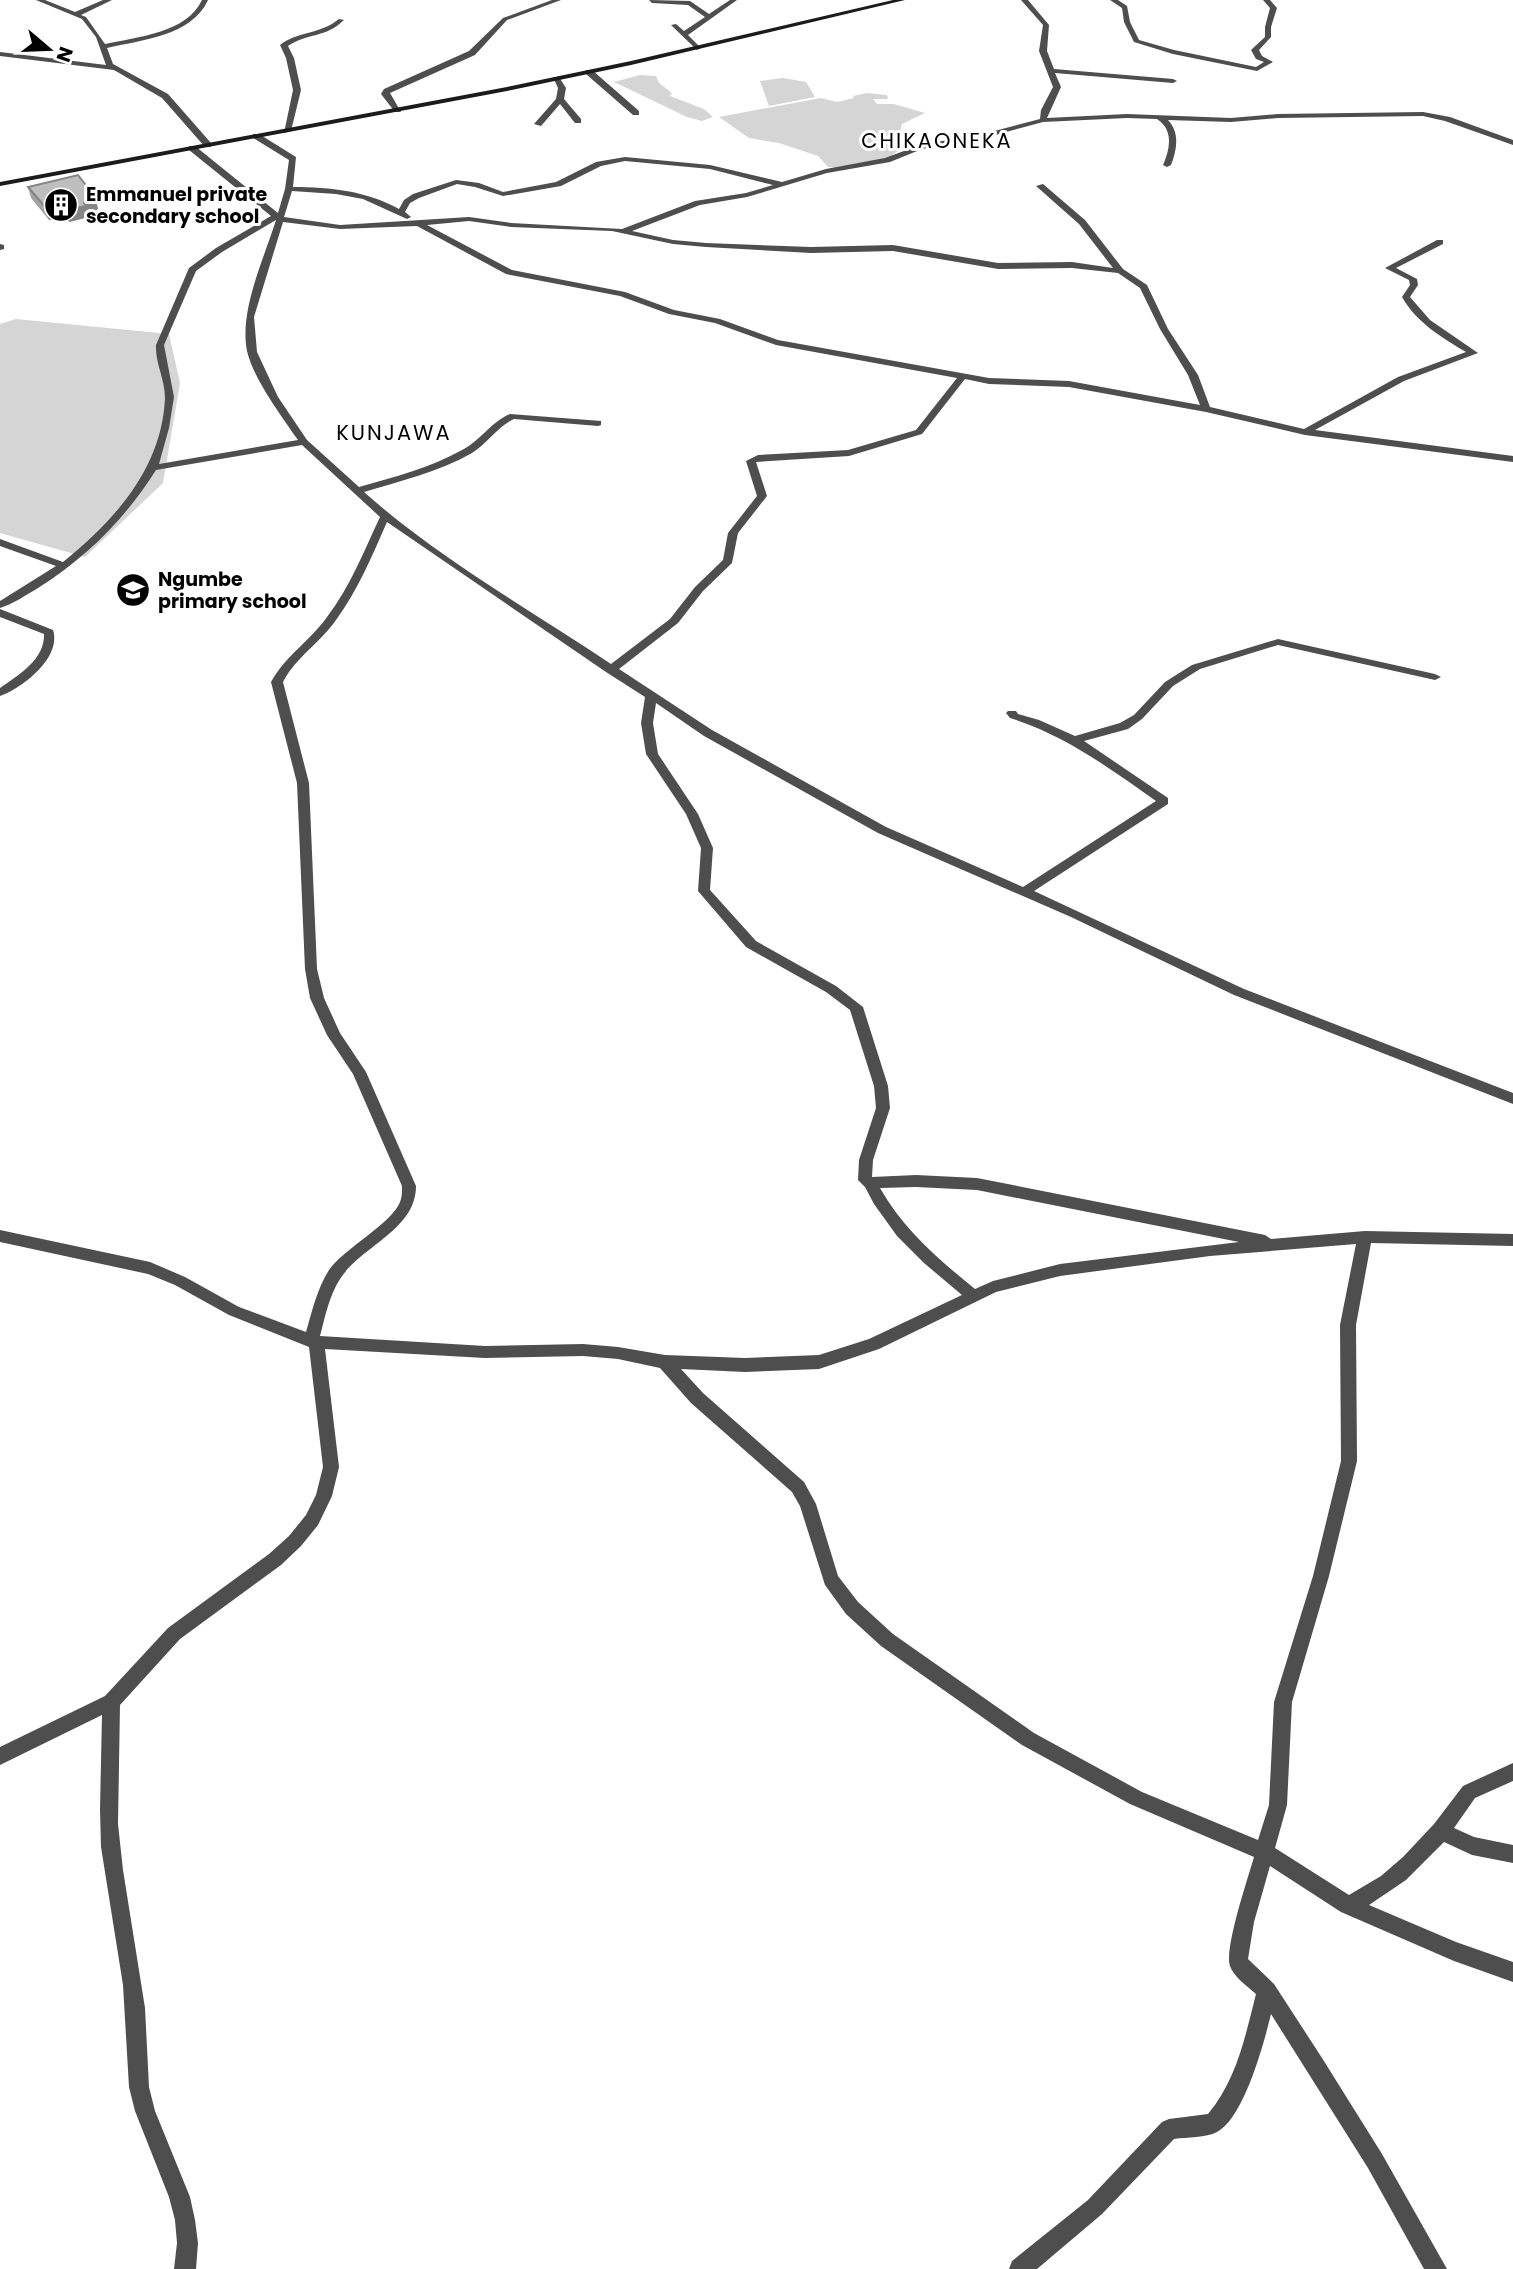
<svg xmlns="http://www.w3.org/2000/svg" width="1513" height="2269" viewBox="0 0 1513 2269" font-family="Poppins,sans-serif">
	<rect width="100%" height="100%" fill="#fff"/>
	<g fill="#d5d5d5">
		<polygon points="640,75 656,76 659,83 672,93 670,96 704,109 713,117 702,121 687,117 614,82"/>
		<polygon points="783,78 806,82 815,97 769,106 760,81"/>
		<path d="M867,93L887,95L888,99H873L877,104H894L925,113L902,124L897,144L901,147C889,165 848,169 828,167L818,156L779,143L749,138L719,117L821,98L837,102L854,98L853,96Z"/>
		<polygon points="16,319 169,334 180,383 163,483 85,557 0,533 0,324"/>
	</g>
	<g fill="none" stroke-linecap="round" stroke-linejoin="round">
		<g fill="#4e4e4e" fill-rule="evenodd">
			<path d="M36,0H45L75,12L103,0H112L81,15L86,17L105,44C137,37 187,33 202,0H208C192,36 141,40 107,48L113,64L168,94L211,143V147H205L162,98L114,70L0,56V52L106,65L96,37L82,19Z"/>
			<polygon points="552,0 561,0 507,20 475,55 390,93 401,112 395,112 381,94 384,89 469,51 503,18"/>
			<polygon points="649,0 690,1 709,14 730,0 737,0 688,35 701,48 697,50 671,25 676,24 684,31 705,17 688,5 652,3"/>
			<path d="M1021,0H1028L1049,25L1047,51L1054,69L1173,79L1177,81L1173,83L1055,73L1061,87L1047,118L1127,114L1231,118L1278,114L1423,112L1450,117L1513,140V145L1445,121L1423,116L1278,118L1231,122L1168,120C1180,133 1177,149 1171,165L1167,167L1163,165C1170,149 1174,130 1157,119L1127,118L1043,122L988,137L922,149L890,162L827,173L747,197L700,205L632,231L673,240L706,243L811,247L893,245L998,263L1072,262L1113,268L1079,224L1036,186L1043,184L1085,220L1123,269L1147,285L1168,329L1198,375L1210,407L1304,429L1398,377L1466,352C1441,337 1417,323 1402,297L1410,285L1409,280L1385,268L1437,240H1443V244L1396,268L1417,279L1418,285L1410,297L1430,320L1478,353L1404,381L1315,430L1513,456V462L1305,435L1206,412L1069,387L989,384L965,379L922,434L849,456L756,462L767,496L738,533L732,563L703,591L678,623L619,669L712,730L886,827L1023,887L1156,801C1109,768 1065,735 1010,718L1006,713L1008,711H1016L1018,714L1039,720L1075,736L1120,723L1134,715L1165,682L1192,665L1278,639L1435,674L1441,677L1435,680L1278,645L1200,669L1173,686L1142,719L1128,729L1084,741L1168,798V804L1034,891L1244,989L1513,1093V1104L1234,995L1071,917L878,833L704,736L656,703L653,723L658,754L698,814L713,848L710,890L756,941L836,986L863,1007L888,1086L890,1108L873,1160L872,1177L916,1175L977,1178L1265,1235L1271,1239L1365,1231L1513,1234V1246L1371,1243L1356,1325L1357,1461L1329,1576L1292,1702L1287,1805L1275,1848L1349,1895L1381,1876L1403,1857L1434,1824L1463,1786L1513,1763V1781L1475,1798L1454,1828L1474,1837L1513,1845V1863L1472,1855L1444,1842L1406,1880L1369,1905L1456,1942L1513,1962V1982L1454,1961L1341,1912L1270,1866L1254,1922L1248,1959L1274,1984L1322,2058L1382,2154L1447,2269H1424L1368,2168L1271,2014C1264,2043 1244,2118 1217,2132C1206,2138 1187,2137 1174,2139L1102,2214L1037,2269H1009L1012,2261L1088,2200L1162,2122L1169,2119L1208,2114C1237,2079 1245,2037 1256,1994C1248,1987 1233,1976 1230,1966C1224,1949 1248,1878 1254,1857L1130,1804L1022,1745L881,1646L846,1614L825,1585L800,1506L792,1492L691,1403L660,1368L618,1359L583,1356L485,1358L325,1349L339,1467L332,1496L318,1525L301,1546L281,1565L180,1639L120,1705L118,1824L123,1870L145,2008L149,2087L155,2111L190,2197L195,2220L198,2243L196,2269H174L177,2243L175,2220L169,2197L135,2111L129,2087L123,1985L101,1847L100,1809L102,1715L0,1765V1747L105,1696L168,1628L269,1554L289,1536L306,1515L316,1495L323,1467L309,1347L229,1315L175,1285L148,1274L0,1242V1230L150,1262L185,1277L239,1307L306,1332C312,1311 317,1289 329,1270C345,1248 392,1223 400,1202C402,1198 402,1191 402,1186L353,1074L327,1035L310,998L305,969L297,783L271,682C286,655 310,641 327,617C350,587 364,551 380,517L302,445L156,470C125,519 87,557 38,588C26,595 13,604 0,608V601L56,566L0,546V539L63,562C115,520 162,468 165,398C165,379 155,363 156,345L189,268L216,248L271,216L189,150V146H195L278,213L285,189L289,160L253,138V134H259L296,157L293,187C330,187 367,191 399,209L404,200L413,194L456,180L479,183L503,192L556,182L596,162L625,157L710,165L782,182L826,169L885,158L920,145L987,133L1040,119L1041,110L1053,87L1039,51L1043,25ZM625,161L710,169L773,185L746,193L695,201L622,229L511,223L469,217L340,225L284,217L292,191L336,194L363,199L407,219L411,217L405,212L410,203L419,198L457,184L475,187L503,196L561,186L601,166ZM276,220C264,259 239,310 247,351C253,378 282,417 298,440L159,464L169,428L174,397L164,345L196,271L222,252ZM469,221L511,227L612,231L673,244L706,247L811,253L893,251L998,269L1072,268L1118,273L1140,288L1160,329L1188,375L1200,405L1069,381L989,378L778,340L720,319L674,310L625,292L512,270L427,225ZM283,222L340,229L417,226L506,274L620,296L669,314L715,323L776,345L957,378L916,430L848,450L758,455L746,461L757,496L728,533L723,560L695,587L670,619L611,664C529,609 438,558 364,492C400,481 439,472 472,453C488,443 497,427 514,419L598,426L601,425V421L510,414C491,422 480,441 462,450C430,468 394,477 359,487L307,440L278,397L257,352L254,317ZM387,522L606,672L645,697L641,723L646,754L686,814L701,848L698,891L746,947L826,992L850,1010L874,1086L876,1108L859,1160L858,1180L865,1187L874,1204L897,1236L924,1263L962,1295L869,1339L819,1355L745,1358L665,1355L618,1347L583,1344L485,1346L320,1336C325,1317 329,1296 340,1279C361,1246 416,1230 416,1186L366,1072L340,1033L324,998L317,969L309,783L283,682C296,657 320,643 336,620C358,590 372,556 387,522ZM916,1187L977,1190L1239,1242L1060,1264L993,1281L975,1289C939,1260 903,1229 880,1188ZM1356,1244L1340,1325L1341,1461L1313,1576L1274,1702L1269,1805L1258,1840L1142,1792L1034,1733L893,1634L858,1602L838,1576L816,1504L804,1482L703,1393L681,1369L745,1372L819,1369L879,1349L996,1292L1060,1276L1210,1256Z"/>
			<polygon points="1110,0 1118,0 1127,6 1130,22 1139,40 1174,50 1256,67 1264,62 1256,59 1251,50 1265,37 1265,27 1270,8 1263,0 1270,0 1277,8 1271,27 1271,37 1259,50 1262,56 1273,62 1257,71 1173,54 1134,42 1124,22 1122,8"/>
			<path d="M339,19L344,20C326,38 307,33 288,46L294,58L301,90L291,131L284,133L293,90L286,58L280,45C298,31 319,35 339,19Z"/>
			<polygon points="586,70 592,70 639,111 639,115 633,115 586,74"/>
			<polygon points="553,77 559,77 566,88 564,99 581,119 581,123 575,123 560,104 541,126 534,124 556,99 558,88"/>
			<polygon points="0,244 4,245 4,249 0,250"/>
			<path d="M0,609L53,630C62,657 23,688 0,696V688C19,675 45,659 44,634L0,617Z"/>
		</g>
		<polygon fill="#1b1b1b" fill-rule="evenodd" points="893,0 905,0 631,65 507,91 0,186 0,182 507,87 631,61"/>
	</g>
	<polygon fill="#a3a3a3" points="28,187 95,197 98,209 88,214 89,217 69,222 64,216 49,220 31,198"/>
	<g fill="#858585">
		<polygon points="95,197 98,209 88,214 89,217 69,222 65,210"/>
		<polygon points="61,205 64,216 49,220 46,208"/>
	</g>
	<polygon fill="#bebebe" stroke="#858585" stroke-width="2" points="78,175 95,197 84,203 86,206 65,210 61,205 46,208 28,187"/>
	<defs>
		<g id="building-disc" transform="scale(1.75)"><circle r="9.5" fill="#000" stroke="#fff"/><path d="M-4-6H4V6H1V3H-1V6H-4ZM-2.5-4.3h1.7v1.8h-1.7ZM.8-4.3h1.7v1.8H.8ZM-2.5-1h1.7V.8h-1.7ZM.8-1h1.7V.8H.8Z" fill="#fff"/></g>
		<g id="school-disc" transform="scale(1.75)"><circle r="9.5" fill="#000" stroke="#fff"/><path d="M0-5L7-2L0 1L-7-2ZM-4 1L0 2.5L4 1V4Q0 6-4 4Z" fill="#fff"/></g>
	</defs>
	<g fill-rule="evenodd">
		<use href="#building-disc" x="61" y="205"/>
		<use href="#school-disc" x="133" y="590"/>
	</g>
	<g text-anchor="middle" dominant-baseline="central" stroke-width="6" stroke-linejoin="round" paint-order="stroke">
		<g font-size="19" font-weight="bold" fill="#000" stroke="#fff" text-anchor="start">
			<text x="86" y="194">Emmanuel private<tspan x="86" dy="22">secondary school</tspan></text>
			<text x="158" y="579">Ngumbe<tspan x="158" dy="22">primary school</tspan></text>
		</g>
		<g font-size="21" letter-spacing="2" fill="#000" stroke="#fff">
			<text x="937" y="140">CHIKAONEKA</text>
			<text x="394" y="432">KUNJAWA</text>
		</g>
	</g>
	<g transform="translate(49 49) rotate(109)" stroke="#ffffff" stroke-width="5" paint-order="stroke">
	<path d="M0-5L12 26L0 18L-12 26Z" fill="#000000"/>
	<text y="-10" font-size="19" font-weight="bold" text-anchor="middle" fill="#000000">N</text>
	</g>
</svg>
